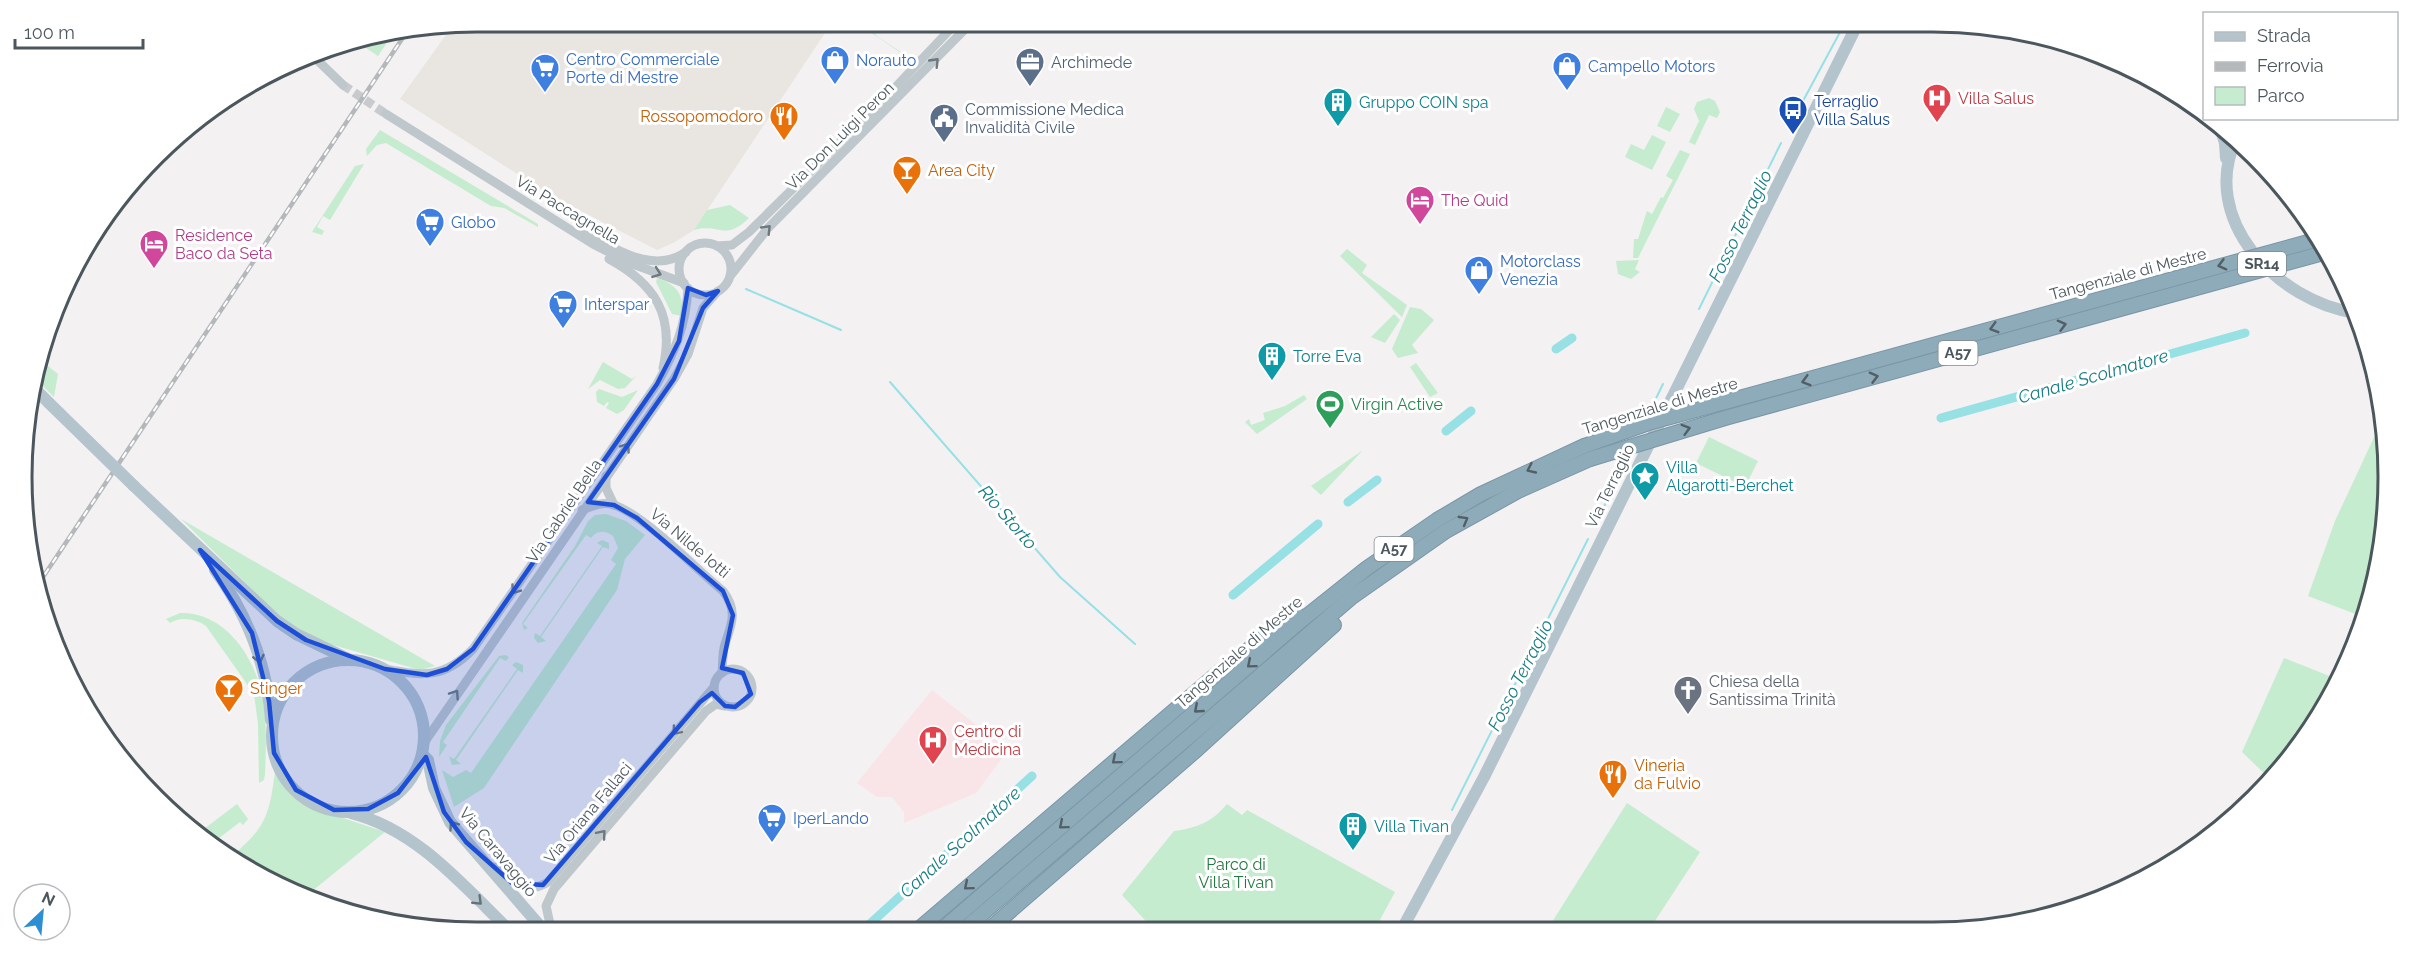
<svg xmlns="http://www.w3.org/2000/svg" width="2410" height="954" viewBox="0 0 2410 954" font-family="Raleway,sans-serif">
	<rect width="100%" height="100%" fill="#f3f1f2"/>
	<g fill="#e9e5e0">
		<polygon points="477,21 833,21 694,230 675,242 657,250 552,196 400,99 453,25"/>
		<polygon points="893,21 940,21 930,30 913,32"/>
	</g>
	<polygon fill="#f9e5e7" points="932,690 1008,750 976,793 904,823 904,812 892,797 877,797 857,783"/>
	<g fill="#c5ecce">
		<polygon points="854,21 862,21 878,37 910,58 903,65 898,59 901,53"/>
		<polygon points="392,35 378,56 356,41"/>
		<polygon points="1709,98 1715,101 1720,112 1717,118 1709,115 1695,145 1689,142 1699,121 1694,109 1697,102"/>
		<polygon points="1666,107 1680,114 1670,132 1657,126"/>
		<polygon points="380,130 538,224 538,227 504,208 491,206 386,143 377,145 367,156 366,149"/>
		<polygon points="1652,135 1666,142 1652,170 1625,157 1631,144 1644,150"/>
		<polygon points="1680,150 1690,154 1638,258 1633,258 1634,239 1638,239 1647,211 1652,214 1661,197 1663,198 1673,180 1666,176"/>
		<polygon points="364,164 330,220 323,216 317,227 324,231 322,235 312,232 355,166"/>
		<path d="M730,205L749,218C724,242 721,223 694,230L707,210Z"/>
		<polygon points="1347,249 1367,265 1362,273 1407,305 1402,317 1340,256"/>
		<polygon points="1639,260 1635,269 1640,272 1631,279 1618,274 1616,261"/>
		<path d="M657,278C679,286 683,294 682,316L672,314L656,282Z"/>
		<polygon points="1410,307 1421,309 1434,320 1412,345 1418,353 1398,358 1392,349"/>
		<polygon points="1394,314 1400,320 1385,343 1371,337"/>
		<polygon points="39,359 58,374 54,397 34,377"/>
		<polygon points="603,362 632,379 637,375 625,388 618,389 600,380 588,389"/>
		<polygon points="1416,363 1438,393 1430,397 1410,367"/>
		<polygon points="599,389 622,397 638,390 624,410 617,414 606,408 609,403 607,402 604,406 597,402 596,392"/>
		<polygon points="1304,395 1307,399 1257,434 1245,422 1249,419 1251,425 1265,420 1263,413 1285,406"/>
		<polygon points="2383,418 2388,447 2385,536 2366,618 2308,596 2335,521"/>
		<polygon points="1709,437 1758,461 1745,487 1696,463"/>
		<polygon points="1363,450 1321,495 1311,486"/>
		<path d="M606,514L626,521L645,535L625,559L617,590L484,788L454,807L442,770L453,777L466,770L471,773L616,564L611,560L618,548L613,536C605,530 597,530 591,538L586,535L523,624L528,628L524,630L522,623L575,546L588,521L595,515Z"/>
		<polygon points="181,519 435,666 420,670 326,643 301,632 279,616"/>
		<polygon points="602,540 609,543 609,549 603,547 541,637 546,641 538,643 534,638 535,633 540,636 602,546 597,543"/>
		<path d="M180,613C226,612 256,658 263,700C267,724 266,749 265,774L264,780L259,783L258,724L254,694L206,626C196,619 181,616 170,623L166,619Z"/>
		<polygon points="505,655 509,657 506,661 500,658 443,742 447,745 439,757 440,741 446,725 499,656"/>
		<polygon points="2284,658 2337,679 2312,730 2270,779 2242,752"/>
		<polygon points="516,662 523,665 523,673 518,670 456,760 461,764 452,765 449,756 454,759 517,669 512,665"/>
		<path d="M275,772L291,794L304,805L385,832L306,896L232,856C266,827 269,816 275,772Z"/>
		<polygon points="1627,803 1700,852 1649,930 1547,930"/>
		<polygon points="237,804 248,819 243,825 240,822 210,845 196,835"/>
		<path d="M1227,804L1242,815L1247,810L1395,892L1374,931H1155L1122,895L1174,831C1197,828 1212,822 1227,804Z"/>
	</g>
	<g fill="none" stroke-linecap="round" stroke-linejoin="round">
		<g stroke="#97e0e4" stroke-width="2">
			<polyline points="1796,114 1846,21"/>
			<polyline points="746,289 841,330"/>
			<polyline points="1699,309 1781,143"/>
			<polyline points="890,382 1060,577 1135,644"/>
			<polyline points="1647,417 1663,384"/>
			<polyline points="1625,464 1630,452"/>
			<polyline points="1598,519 1621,471"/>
			<polyline points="1452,810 1588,539"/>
		</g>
		<g stroke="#97e0e4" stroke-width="9">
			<polyline points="1556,349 1572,338"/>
			<polyline points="1941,418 2245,333"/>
			<polyline points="1446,431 1471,411"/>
			<polyline points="1348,502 1377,480"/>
			<polyline points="1233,595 1318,524"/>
			<polyline points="861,932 1032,776"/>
		</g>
		<polyline stroke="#c9cacd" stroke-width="9" stroke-dasharray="9 4.5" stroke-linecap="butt" points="343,85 386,114"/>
		<g stroke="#7996a6" stroke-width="16">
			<g id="highway">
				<polyline points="915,932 1218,673 1296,613"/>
				<polyline points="939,932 1303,619 1367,568 1437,520 1481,494 1584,446"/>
				<polyline points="961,932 1352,597 1446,531 1518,491 1590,459"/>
				<polyline points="986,932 1194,752 1334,625"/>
			</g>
		</g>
		<g stroke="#bec7cc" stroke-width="9">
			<polyline points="311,54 343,85"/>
			<polyline points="386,114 593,244 630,263 684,283"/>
			<path d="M580,230C611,246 652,276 686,252"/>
			<circle cx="705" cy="269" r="26"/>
			<polyline points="717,246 732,245 749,232 890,93 958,21"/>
			<path d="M609,259C655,284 675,315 663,368"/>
			<polyline points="731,275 768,228 973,21"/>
			<polyline points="606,476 606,488 614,505"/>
			<path d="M582,510C592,506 603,501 614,505C643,514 697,570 723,591C738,611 732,623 725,644C722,653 723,663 722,673"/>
			<path d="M385,669C423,676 444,679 473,649L657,384C675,352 686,325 688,288"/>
			<circle cx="733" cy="688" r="19"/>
			<polyline points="424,743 674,379 688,354 703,308 718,291"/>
			<path d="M494,867C510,881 526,896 548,882L714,687"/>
			<polyline points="552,933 546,906 554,889 706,711 716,704 725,706"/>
		</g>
		<g stroke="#b4c4cd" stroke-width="12">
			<polyline points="2219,124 2225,143 2226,158"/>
			<path d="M2237,137C2197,219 2278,302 2356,313"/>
			<polyline points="32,386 49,403"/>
			<polyline points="134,486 277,621 296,634 350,660"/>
			<path d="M215,570C247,614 267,665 271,720"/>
			<circle cx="348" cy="736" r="76"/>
			<polyline points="422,754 428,760 434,788 450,822 546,933"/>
			<path d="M351,813C418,830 464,887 512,933"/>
			<polyline points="1401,931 1484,777 1859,21"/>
		</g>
		<use href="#highway" stroke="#8eabba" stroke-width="14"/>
		<g stroke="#b4b8bb" stroke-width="4.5">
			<polyline id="rail" points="37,586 406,33"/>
		</g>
		<use href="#rail" stroke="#fff" stroke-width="2" stroke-dasharray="7" stroke-linecap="butt"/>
		<g stroke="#7996a6" stroke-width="16" stroke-linecap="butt">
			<g id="highway-bridge">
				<polyline points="1584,446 1652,422 2319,239"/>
				<polyline points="1590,459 1725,418 2327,252"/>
			</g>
		</g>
		<polyline stroke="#b4c4cd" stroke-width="12" points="49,403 134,486"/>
		<use href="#highway-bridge" stroke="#8eabba" stroke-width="14"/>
	</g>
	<defs><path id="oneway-chevron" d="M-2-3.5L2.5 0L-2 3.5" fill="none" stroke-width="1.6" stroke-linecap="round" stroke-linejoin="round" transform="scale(1.5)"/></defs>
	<g stroke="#6e797e">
		<use href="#oneway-chevron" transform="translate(935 62) rotate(-46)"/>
		<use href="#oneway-chevron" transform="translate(767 229) rotate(-46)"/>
		<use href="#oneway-chevron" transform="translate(657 273) rotate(20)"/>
		<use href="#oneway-chevron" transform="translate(626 447) rotate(-55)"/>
		<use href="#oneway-chevron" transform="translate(515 590) rotate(125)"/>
		<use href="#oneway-chevron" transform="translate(455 694) rotate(-56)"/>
		<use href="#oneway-chevron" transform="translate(676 731) rotate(130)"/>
		<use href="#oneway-chevron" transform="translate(602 834) rotate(-50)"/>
	</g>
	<g stroke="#525f66">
		<use href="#oneway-chevron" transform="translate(2222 265) rotate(165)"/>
		<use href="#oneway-chevron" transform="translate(2062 325) rotate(-15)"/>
		<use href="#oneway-chevron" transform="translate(1994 328) rotate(164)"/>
		<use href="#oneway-chevron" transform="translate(1874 377) rotate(-15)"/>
		<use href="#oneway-chevron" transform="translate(1806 381) rotate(164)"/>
		<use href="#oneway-chevron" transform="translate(1686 429) rotate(-16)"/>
		<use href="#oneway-chevron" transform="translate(1531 469) rotate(155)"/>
		<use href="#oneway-chevron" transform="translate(1464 520) rotate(-30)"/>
		<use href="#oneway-chevron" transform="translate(1251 664) rotate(140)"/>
		<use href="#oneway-chevron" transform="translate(1198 709) rotate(139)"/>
		<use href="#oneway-chevron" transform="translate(1116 760) rotate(140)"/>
		<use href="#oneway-chevron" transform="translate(1063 825) rotate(140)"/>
		<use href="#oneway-chevron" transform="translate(968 886) rotate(140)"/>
	</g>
	<g stroke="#657279">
		<use href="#oneway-chevron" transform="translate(259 659) rotate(77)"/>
		<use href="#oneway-chevron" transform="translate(453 825) rotate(-126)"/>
		<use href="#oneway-chevron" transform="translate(478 901) rotate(44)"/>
	</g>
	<path fill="#1d4ed8" fill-opacity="0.2" stroke="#1d4ed8" stroke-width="4.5" stroke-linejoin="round" d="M688,288L706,295L718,291L703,308L674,379L588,502L614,505L637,518L723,591L733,615L722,668L743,673L751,694L735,707L725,706L712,693L700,702L543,885L512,883L466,842L444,812L426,757L398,793L368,809L334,810L296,790L274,753L269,701L252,633L200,550L277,621L306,640L385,669L427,675L447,669L473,649L657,384L679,341Z"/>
	<defs>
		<g id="shop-pin" transform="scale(1.5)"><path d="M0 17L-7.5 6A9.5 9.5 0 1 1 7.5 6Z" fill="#3f7fe0" stroke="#fff"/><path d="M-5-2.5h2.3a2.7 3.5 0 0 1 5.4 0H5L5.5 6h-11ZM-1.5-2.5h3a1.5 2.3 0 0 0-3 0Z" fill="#fff"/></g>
		<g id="office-pin" transform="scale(1.5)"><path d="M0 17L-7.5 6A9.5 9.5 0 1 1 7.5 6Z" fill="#5c6f8a" stroke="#fff"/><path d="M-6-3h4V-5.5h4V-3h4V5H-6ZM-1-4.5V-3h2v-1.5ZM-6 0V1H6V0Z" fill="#fff"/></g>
		<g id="supermarket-pin" transform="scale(1.5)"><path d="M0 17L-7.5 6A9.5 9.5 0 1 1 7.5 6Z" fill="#3f7fe0" stroke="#fff"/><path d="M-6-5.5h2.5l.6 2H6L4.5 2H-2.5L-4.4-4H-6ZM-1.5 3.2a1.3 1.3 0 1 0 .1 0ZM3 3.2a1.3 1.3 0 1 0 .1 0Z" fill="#fff"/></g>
		<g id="hospital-pin" transform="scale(1.5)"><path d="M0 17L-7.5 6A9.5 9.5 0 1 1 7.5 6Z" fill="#e0444e" stroke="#fff"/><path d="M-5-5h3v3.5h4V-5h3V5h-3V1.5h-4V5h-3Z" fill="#fff"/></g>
		<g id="building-pin" transform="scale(1.5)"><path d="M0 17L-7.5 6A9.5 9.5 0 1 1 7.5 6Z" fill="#0f9aa8" stroke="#fff"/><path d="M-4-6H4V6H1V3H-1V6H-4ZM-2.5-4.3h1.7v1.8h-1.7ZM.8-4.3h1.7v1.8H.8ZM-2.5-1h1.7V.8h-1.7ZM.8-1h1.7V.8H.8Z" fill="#fff"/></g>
		<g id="bus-pin" transform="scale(1.5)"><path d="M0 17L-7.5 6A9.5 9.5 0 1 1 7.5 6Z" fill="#1a4fb4" stroke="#fff"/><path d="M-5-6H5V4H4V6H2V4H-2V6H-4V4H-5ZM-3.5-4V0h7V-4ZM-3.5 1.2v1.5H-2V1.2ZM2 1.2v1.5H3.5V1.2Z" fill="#fff"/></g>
		<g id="restaurant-pin" transform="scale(1.5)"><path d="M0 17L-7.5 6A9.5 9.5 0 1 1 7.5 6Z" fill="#e8710a" stroke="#fff"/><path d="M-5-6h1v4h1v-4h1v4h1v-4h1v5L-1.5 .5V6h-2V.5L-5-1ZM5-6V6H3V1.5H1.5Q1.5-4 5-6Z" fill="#fff"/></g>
		<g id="civic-pin" transform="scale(1.5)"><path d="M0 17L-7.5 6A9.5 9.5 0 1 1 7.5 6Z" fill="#5c6f8a" stroke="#fff"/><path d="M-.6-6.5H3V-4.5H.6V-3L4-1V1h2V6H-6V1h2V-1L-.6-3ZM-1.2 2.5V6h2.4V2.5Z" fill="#fff"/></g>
		<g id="bar-pin" transform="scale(1.5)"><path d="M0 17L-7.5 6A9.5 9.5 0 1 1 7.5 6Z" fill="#e8710a" stroke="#fff"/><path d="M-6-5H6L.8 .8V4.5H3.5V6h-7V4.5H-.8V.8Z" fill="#fff"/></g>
		<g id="hotel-pin" transform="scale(1.5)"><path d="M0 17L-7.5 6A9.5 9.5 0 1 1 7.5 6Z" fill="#d1479c" stroke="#fff"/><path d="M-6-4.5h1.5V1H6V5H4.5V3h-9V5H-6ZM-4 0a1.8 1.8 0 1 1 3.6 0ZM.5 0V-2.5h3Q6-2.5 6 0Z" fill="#fff"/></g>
		<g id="stadium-pin" transform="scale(1.5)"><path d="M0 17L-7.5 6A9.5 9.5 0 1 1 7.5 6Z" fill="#2e9e5b" stroke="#fff"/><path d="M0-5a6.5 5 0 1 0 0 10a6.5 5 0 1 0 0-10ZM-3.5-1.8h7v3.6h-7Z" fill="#fff"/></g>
		<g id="sight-pin" transform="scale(1.5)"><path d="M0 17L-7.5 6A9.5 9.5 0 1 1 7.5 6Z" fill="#0f9aa8" stroke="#fff"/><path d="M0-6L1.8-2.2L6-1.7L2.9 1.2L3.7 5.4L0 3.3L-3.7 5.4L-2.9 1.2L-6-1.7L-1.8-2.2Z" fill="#fff"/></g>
		<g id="church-pin" transform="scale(1.5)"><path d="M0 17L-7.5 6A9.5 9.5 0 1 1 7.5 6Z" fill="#6b7280" stroke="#fff"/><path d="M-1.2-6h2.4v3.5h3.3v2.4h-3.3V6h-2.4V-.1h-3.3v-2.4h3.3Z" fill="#fff"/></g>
	</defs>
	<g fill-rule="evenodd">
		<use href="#shop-pin" x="835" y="60"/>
		<use href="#office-pin" x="1030" y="62"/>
		<use href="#shop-pin" x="1567" y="66"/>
		<use href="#supermarket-pin" x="545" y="68"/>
		<use href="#hospital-pin" x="1937" y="98"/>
		<use href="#building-pin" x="1338" y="102"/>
		<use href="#bus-pin" x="1793" y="110"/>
		<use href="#restaurant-pin" x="784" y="116"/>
		<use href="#civic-pin" x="944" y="118"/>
		<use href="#bar-pin" x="907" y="170"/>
		<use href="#hotel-pin" x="1420" y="200"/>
		<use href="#supermarket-pin" x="430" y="222"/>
		<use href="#hotel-pin" x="154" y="244"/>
		<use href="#shop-pin" x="1479" y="270"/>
		<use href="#supermarket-pin" x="563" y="304"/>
		<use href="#building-pin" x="1272" y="356"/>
		<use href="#stadium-pin" x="1330" y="404"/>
		<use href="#sight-pin" x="1645" y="476"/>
		<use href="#bar-pin" x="229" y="688"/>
		<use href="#church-pin" x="1688" y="690"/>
		<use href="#hospital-pin" x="933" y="740"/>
		<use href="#restaurant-pin" x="1613" y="774"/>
		<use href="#supermarket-pin" x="772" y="818"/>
		<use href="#building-pin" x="1353" y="826"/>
	</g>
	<g text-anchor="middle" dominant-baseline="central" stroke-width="6" stroke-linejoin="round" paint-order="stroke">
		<g fill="#fff" stroke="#81898e" stroke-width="1.5">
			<rect x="2238" y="252" width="48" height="24" rx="4.5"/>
			<rect x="1938.5" y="341" width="39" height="24" rx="4.5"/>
			<rect x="1374.5" y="537" width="39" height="24" rx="4.5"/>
		</g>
		<g font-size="15" font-weight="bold" fill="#4b575d">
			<text x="2262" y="264">SR14</text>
			<text x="1958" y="353">A57</text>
			<text x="1394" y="549">A57</text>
		</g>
		<g font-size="16" fill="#366cbe" stroke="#fff" text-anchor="start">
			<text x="566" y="59">Centro Commerciale<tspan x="566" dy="18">Porte di Mestre</tspan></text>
			<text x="856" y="60">Norauto</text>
			<text x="1588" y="66">Campello Motors</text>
			<text x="451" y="222">Globo</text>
			<text x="1500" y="261">Motorclass<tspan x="1500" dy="18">Venezia</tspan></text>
			<text x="584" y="304">Interspar</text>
			<text x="793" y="818">IperLando</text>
		</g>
		<g font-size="16" fill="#4e5e75" stroke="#fff" text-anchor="start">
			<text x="1051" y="62">Archimede</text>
			<text x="965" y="109">Commissione Medica<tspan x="965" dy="18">Invalidità Civile</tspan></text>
		</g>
		<g font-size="16" fill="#be3a42" stroke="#fff" text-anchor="start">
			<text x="1958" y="98">Villa Salus</text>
			<text x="954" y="731">Centro di<tspan x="954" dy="18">Medicina</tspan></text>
		</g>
		<g font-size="16" fill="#164399" stroke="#fff" text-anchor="start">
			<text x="1814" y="101">Terraglio<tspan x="1814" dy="18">Villa Salus</tspan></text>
		</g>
		<g font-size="16" fill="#0d838f" stroke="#fff" text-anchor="start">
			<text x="1359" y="102">Gruppo COIN spa</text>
			<text x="1293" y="356">Torre Eva</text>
			<text x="1666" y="467">Villa<tspan x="1666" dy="18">Algarotti-Berchet</tspan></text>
			<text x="1374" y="826">Villa Tivan</text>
		</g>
		<g font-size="16" fill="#c56008" stroke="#fff" text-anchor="start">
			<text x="763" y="116" text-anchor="end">Rossopomodoro</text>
			<text x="928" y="170">Area City</text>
			<text x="250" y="688">Stinger</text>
			<text x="1634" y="765">Vineria<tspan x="1634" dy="18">da Fulvio</tspan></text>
		</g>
		<g font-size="16" fill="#4b575d" stroke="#fff">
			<text transform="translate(840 136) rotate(-45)">Via Don Luigi Peron</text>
			<text transform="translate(568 210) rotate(31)">Via Paccagnella</text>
			<text transform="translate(2128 274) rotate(-15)">Tangenziale di Mestre</text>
			<text transform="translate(1660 406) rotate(-17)">Tangenziale di Mestre</text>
			<text transform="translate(1610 486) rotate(-64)">Via Terraglio</text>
			<text transform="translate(564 511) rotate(-56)">Via Gabriel Bella</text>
			<text transform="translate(690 543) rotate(40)">Via Nilde Iotti</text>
			<text transform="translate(1239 652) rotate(-41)">Tangenziale di Mestre</text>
			<text transform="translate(588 813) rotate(-50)">Via Oriana Fallaci</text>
			<text transform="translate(498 852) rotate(50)">Via Caravaggio</text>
		</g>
		<g font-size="16" fill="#b23c85" stroke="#fff" text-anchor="start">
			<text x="1441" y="200">The Quid</text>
			<text x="175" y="235">Residence<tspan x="175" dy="18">Baco da Seta</tspan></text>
		</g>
		<g font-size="16" fill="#27864d" stroke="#fff" text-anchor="start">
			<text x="1351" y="404">Virgin Active</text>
		</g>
		<g font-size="16" fill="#5b616d" stroke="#fff" text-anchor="start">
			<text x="1709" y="681">Chiesa della<tspan x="1709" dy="18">Santissima Trinità</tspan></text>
		</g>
		<g font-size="16" fill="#21783f" stroke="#fff">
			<text x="1236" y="864">Parco di<tspan x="1236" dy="18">Villa Tivan</tspan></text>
		</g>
		<g font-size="18" font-style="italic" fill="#197d83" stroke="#fff">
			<text transform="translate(1740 226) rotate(-64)">Fosso Terraglio</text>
			<text transform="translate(2093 376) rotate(-16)">Canale Scolmatore</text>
			<text transform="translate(1008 517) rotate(49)">Rio Storto</text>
			<text transform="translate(1520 675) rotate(-63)">Fosso Terraglio</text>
			<text transform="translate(960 842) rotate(-42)">Canale Scolmatore</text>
		</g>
	</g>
	<path d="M0 0H2410V954H0ZM477 32H1933A445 445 0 0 1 2378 477V477A445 445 0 0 1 1933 922H477A445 445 0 0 1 32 477V477A445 445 0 0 1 477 32Z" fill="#fff" fill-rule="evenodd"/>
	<path fill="none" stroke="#4b575d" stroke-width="3" d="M477 32H1933A445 445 0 0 1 2378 477V477A445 445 0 0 1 1933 922H477A445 445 0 0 1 32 477V477A445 445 0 0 1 477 32Z"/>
	<rect x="2203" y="12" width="195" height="108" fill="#ffffff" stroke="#b7bcbe" stroke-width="1.5"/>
	<rect x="2215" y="32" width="30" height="9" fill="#b4c4cd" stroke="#b7bcbe" stroke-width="1.5"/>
	<text x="2257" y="42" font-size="18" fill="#4b575d">Strada</text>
	<rect x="2215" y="62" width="30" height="9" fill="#b4b8bb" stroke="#b7bcbe" stroke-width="1.5"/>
	<text x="2257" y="72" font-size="18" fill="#4b575d">Ferrovia</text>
	<rect x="2215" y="87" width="30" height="18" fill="#c5ecce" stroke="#b7bcbe" stroke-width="1.5"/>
	<text x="2257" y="102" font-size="18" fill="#4b575d">Parco</text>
	<g transform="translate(42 912) rotate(26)"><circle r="28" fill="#ffffff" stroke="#b7bcbe" stroke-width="1.5"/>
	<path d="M0-4.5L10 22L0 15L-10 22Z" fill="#2c8fd3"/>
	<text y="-9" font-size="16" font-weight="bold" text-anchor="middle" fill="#4b575d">N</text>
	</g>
	<path d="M15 39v9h128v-9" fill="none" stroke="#4b575d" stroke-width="3"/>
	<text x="24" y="39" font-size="18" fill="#4b575d" stroke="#ffffff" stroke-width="4.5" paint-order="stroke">100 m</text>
</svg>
